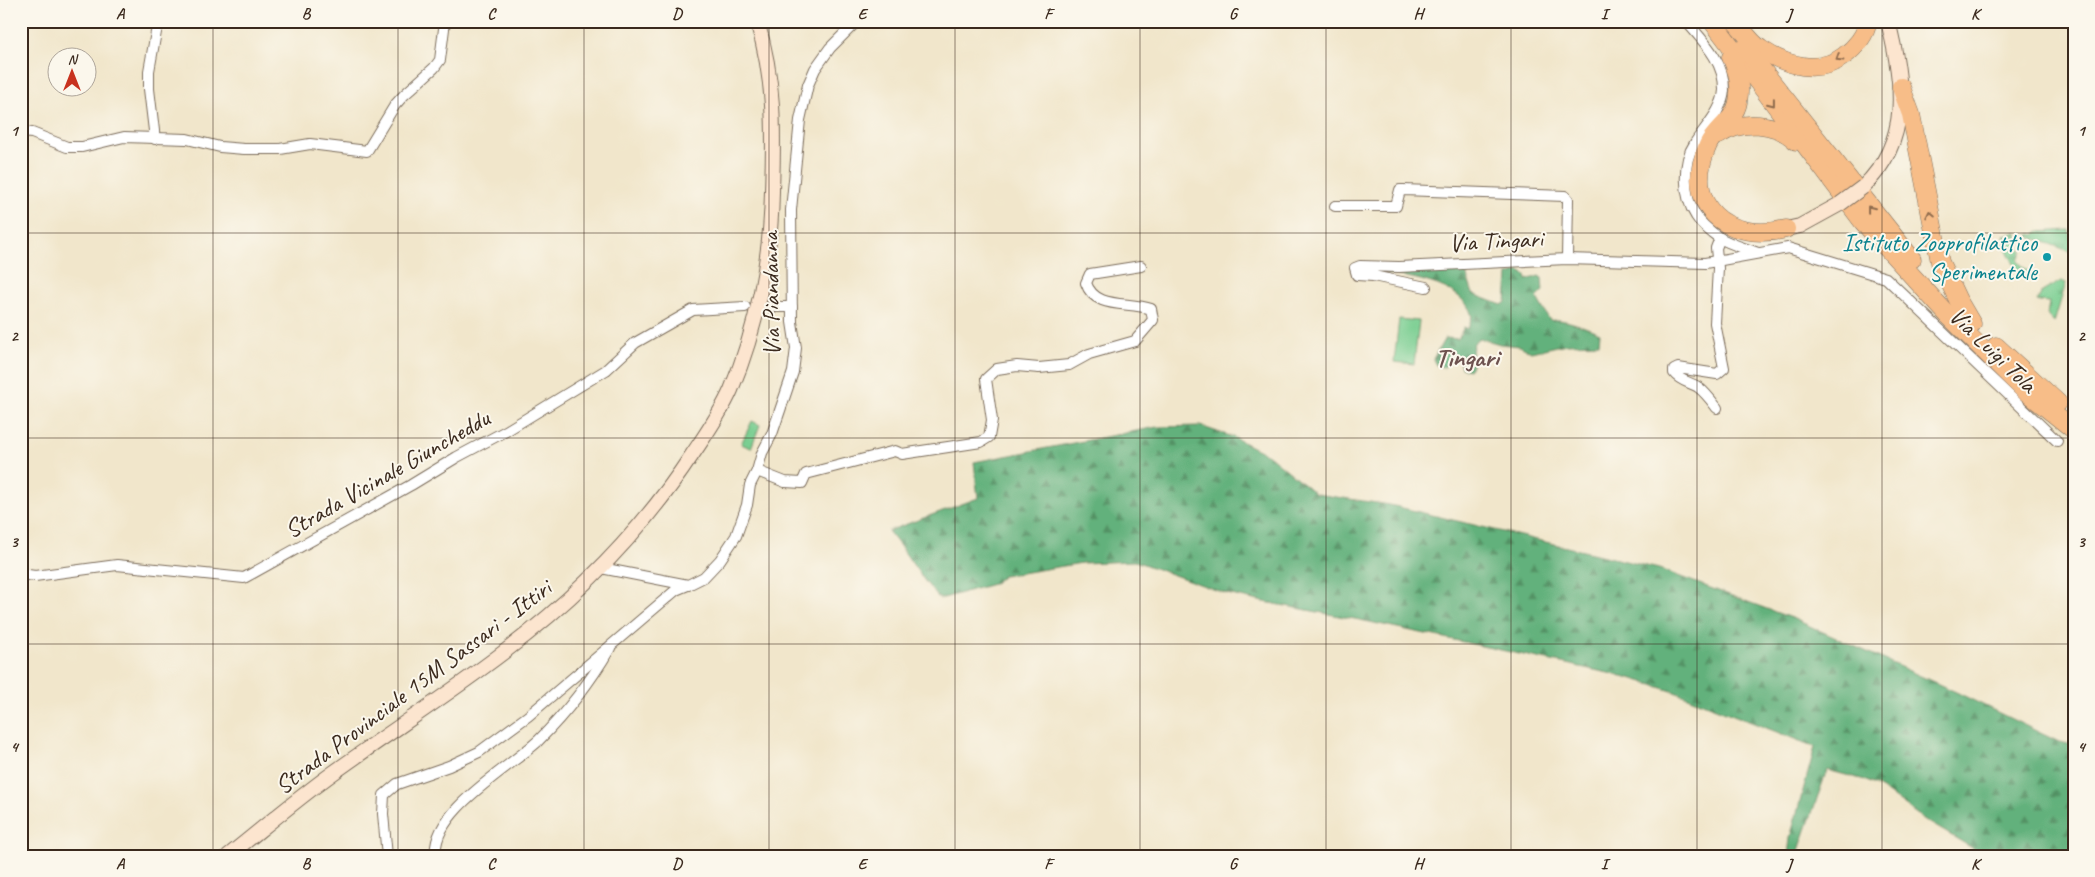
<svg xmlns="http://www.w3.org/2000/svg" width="2095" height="877" viewBox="0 0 2095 877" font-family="Caveat,sans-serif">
	<defs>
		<pattern id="grass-tufts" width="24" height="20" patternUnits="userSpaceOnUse" patternTransform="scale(1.25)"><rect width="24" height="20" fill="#79ce91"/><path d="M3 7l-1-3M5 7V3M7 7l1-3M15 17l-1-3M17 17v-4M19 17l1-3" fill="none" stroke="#64a776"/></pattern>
		<pattern id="forest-firs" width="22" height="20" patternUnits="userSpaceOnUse" patternTransform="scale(1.25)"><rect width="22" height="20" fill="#62b17b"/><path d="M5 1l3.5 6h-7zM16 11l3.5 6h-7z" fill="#529064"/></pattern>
	</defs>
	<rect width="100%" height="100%" fill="#fbf7ec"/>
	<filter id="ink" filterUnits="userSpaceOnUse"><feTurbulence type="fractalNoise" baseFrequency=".02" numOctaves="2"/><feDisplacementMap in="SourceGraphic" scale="10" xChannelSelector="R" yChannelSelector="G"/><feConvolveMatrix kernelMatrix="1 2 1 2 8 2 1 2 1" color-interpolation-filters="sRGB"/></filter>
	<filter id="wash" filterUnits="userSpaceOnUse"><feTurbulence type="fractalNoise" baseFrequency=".0096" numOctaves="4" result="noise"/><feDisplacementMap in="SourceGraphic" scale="20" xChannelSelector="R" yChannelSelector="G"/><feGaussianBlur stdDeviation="1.12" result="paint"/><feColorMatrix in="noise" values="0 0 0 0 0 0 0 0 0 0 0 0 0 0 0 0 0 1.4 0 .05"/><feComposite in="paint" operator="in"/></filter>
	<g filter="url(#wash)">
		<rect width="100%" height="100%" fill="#f1e6cb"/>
		<g fill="url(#grass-tufts)" stroke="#5a7c58">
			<polygon points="2069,230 2072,252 2028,236 2031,234 2036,235 2037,232"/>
			<polygon points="2017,233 2017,249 2022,250 2018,261 2024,268 2033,274 2020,276 2004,244 2006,242 2004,235"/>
			<polygon points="2061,281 2066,283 2054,323 2047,315 2049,302 2037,301 2042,292"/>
		</g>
		<g fill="url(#forest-firs)" stroke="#4e6e4c">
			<path d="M1458,266L1466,273L1473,294L1502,305L1506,302L1508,275L1519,271L1526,275L1527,280L1539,276L1542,278L1543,292L1537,298L1549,319C1553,322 1555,319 1560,320C1573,322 1588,328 1600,333L1599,343L1566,344L1531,352L1520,346L1500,344L1479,338C1466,346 1478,360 1469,370L1461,368L1459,359L1455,356H1451L1444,368L1436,365L1433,359L1445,338L1458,339L1464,327L1468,329L1472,316C1463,281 1403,277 1373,271Z"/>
			<path d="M1200,426L1233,437L1270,456L1316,494L1390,505L1659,569L1794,619L1956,692L2059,742L2074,745V856H1992L1974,849L1925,820L1882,789L1865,780L1827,770L1797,856H1788L1790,838L1815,747L1672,691L1627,677L1360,620L1254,600L1227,594L1135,561L1082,563L1003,576L993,584L940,599C920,578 907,553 888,531L978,498L974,462L1157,427Z"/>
		</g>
		<g fill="#79ce91" stroke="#5a7c58">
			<polygon points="1399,319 1419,321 1414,364 1394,362"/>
			<polygon points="752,421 760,425 751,448 741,444"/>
		</g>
	</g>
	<g filter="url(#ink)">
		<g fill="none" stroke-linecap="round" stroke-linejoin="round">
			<g stroke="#7b6c5b" stroke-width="12">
				<g id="street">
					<path d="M1686,21C1703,41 1725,62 1724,90C1723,110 1705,127 1695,143C1682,162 1683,197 1696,216C1701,224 1711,232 1718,237C1729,244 1745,248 1758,253"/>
					<polyline points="21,132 32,133 67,147 82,147 124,137 187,139 220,147 244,149 280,149 310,144 367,151 395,105 404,95 434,68 440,60 445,21"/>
					<polyline points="155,139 149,89 149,71 158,21"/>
					<polyline points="1335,206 1396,206 1400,190 1403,190 1565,196 1568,199 1567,259"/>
					<polyline points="1426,287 1373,276 1357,275 1355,268 1360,266 1399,267 1567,259 1705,263 1788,248 1886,278 2057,441"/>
					<polyline points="770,307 792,307"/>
					<path d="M1717,408C1711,400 1706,393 1698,387C1689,382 1680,381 1674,373V370L1678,368L1717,374L1724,368L1715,323L1718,268L1716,248L1720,238"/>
					<path d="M757,471L785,482L802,483L806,474L895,451L902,454L981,442L989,437L992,420L986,379L997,369L1017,366L1039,368L1069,365L1089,354L1135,341L1153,320L1151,309C1128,301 1095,310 1086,283L1090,274L1141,266"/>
					<polyline points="601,568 688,585 704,577 720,560 736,536 747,505 750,485 757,471 762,453 772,434 793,372 796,348 792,322 791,210 800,120 808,85 815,69 830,48 857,21"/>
					<polyline points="21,574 35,576 117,565 244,578 411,485 457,457 506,431 606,370 635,343 693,310 745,307"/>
					<polyline points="387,856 383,814 384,795 397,784 449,766 479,752 528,716 676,590 688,585"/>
					<path d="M436,856C430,812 508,769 538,741C565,714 591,681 610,648"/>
				</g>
			</g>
			<g stroke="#7b6c5b" stroke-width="16">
				<g id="secondary">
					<path d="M1863,187C1912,140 1903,81 1888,21"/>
					<polyline points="1786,229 1800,226 1840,204"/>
					<path d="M228,856C263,828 297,799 333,773C390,732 449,694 504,652C577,597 642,531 692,455C706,434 721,413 731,390C757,328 771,258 772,191C774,130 775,80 757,21"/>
				</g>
			</g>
			<g stroke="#7b6c5b" stroke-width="19">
				<g id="highway">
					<polyline points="1712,21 1863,222 1947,314 2025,391 2074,430"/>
					<path d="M1735,21C1743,30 1751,43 1761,49C1786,66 1819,75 1844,56C1855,48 1866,35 1868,21"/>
					<polyline points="1745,48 1912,259"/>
					<path d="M1731,57C1738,72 1741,85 1738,102C1735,120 1715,129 1708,145C1681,205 1726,243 1786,229"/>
					<polyline points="1901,87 1911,114 1940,262 1958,300 1972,324"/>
					<path d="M1719,135C1742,119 1776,122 1796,141"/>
					<polyline points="1996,346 2058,403"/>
				</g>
			</g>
			<use href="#street" stroke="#fff" stroke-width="10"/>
			<use href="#secondary" stroke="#fce5cf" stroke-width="14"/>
			<use href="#highway" stroke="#f7bd88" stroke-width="18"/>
			<g stroke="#7b6c5b" stroke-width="16" stroke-linecap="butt">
				<polyline id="secondary-bridge" points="1840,204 1863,187"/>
			</g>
			<use href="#secondary-bridge" stroke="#fce5cf" stroke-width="14"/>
		</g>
		<defs><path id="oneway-chevron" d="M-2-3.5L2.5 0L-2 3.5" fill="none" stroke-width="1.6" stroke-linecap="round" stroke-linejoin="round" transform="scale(1.25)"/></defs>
		<g stroke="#906c4e">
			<use href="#oneway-chevron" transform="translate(1839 58) rotate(148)"/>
			<use href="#oneway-chevron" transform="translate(1772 103) rotate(52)"/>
			<use href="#oneway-chevron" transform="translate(1870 209) rotate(-128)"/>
			<use href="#oneway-chevron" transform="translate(1930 214) rotate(-102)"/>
		</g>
	</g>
	<path fill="none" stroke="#3b2a1e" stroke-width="1" stroke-opacity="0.55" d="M213,21V856M398,21V856M584,21V856M769,21V856M955,21V856M1140,21V856M1326,21V856M1511,21V856M1697,21V856M1882,21V856M21,233H2074M21,438H2074M21,644H2074"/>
	<circle fill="#0f9aa8" stroke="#fbf7ec" stroke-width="2" cx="2047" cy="257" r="5"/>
	<g text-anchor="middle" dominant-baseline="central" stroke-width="4" stroke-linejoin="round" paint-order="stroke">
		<g font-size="25" fill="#3b2a1e" stroke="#fbf7ec">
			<text transform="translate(1496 241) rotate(-3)">Via Tingari</text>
			<text transform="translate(771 294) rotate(-91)">Via Piandanna</text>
			<text transform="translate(1993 350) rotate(44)">Via Luigi Tola</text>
			<text transform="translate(387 474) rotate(-30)">Strada Vicinale Giuncheddu</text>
			<text transform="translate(413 687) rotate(-37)">Strada Provinciale 15M Sassari - Ittiri</text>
		</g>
		<g font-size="25" fill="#0d838f" stroke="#fbf7ec" text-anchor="end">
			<text x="2037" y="243">Istituto Zooprofilattico<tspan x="2037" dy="29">Sperimentale</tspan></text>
		</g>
		<g font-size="26" font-weight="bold" fill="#6d524f" stroke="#fbf7ec">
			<text x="1467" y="357">Tingari</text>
		</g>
	</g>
	<rect width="2095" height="877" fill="none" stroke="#fbf7ec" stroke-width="55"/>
	<g transform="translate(72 72)"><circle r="24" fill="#fbf7ec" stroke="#aea59a"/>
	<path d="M0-4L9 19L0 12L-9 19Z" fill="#c8321e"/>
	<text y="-8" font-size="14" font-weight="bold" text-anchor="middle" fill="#3b2a1e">N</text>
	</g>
	<rect x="28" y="28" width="2040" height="822" fill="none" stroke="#3b2a1e" stroke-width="2"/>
	<g font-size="16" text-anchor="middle" font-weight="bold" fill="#3b2a1e">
		<text x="120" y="19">A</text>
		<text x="306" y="19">B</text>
		<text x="491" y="19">C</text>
		<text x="677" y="19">D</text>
		<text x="862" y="19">E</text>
		<text x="1048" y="19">F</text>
		<text x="1233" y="19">G</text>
		<text x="1418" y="19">H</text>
		<text x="1604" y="19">I</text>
		<text x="1789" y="19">J</text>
		<text x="1975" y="19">K</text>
		<text x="14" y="136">1</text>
		<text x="2081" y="136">1</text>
		<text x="14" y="341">2</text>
		<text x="2081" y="341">2</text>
		<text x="14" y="547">3</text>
		<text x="2081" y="547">3</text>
		<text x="14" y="752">4</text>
		<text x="2081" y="752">4</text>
		<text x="120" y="869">A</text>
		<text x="306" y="869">B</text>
		<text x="491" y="869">C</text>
		<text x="677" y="869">D</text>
		<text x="862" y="869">E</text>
		<text x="1048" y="869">F</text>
		<text x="1233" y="869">G</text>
		<text x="1418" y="869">H</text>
		<text x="1604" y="869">I</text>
		<text x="1789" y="869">J</text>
		<text x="1975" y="869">K</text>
	</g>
</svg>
